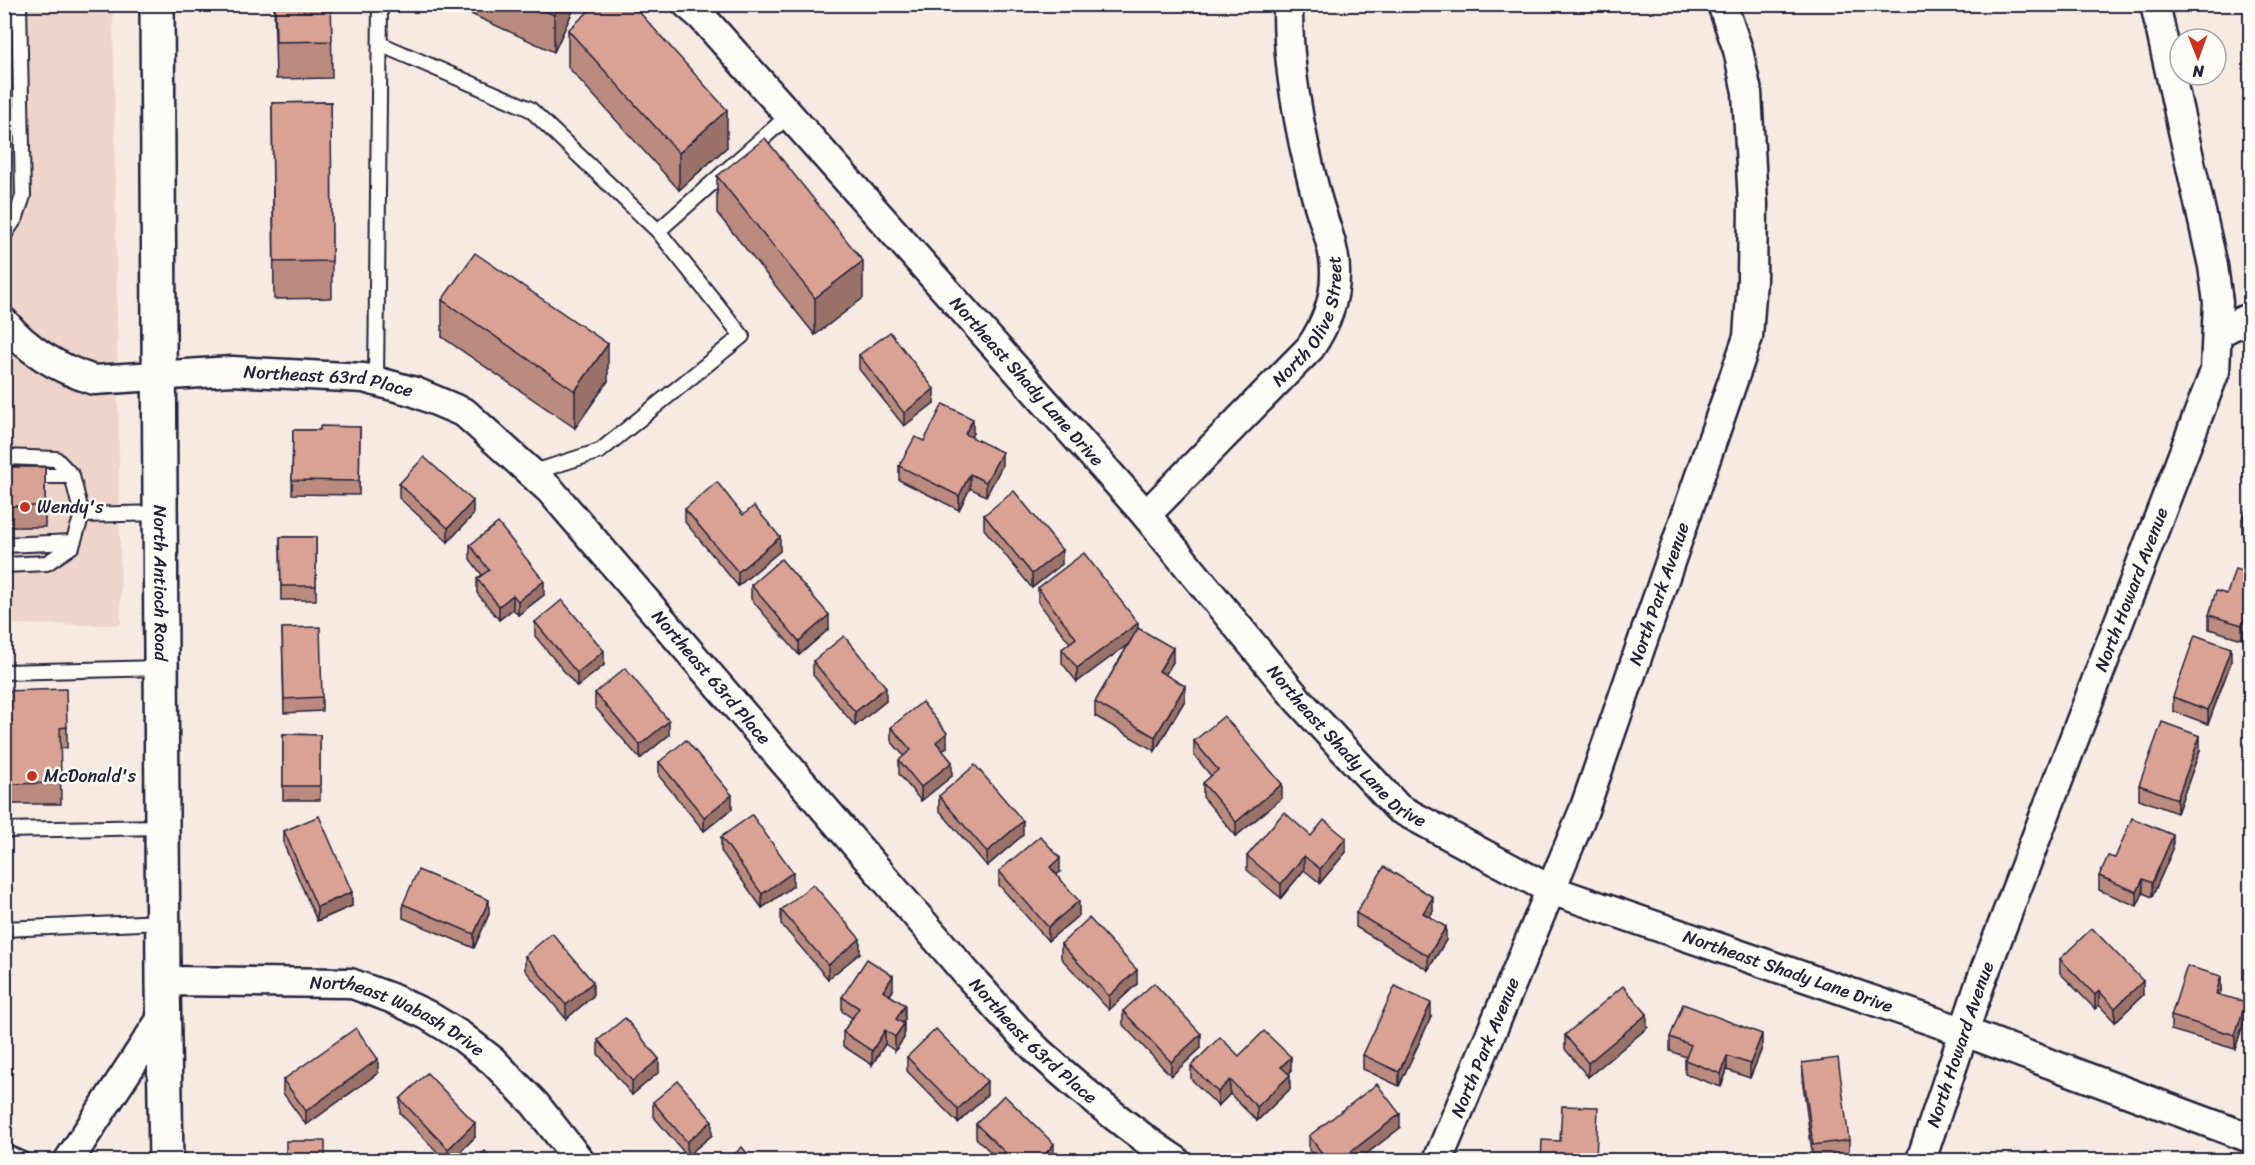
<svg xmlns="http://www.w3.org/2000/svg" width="2255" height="1165" viewBox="0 0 2255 1165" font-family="Sriracha,sans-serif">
	<rect width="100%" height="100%" fill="#f6eae3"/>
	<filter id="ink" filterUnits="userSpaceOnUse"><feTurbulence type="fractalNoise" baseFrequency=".0167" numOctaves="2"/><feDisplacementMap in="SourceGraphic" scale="12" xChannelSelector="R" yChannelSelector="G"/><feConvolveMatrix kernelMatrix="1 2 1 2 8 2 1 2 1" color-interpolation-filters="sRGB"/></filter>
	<g filter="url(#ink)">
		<polygon fill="#eed4cb" points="5,5 113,5 121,625 5,624"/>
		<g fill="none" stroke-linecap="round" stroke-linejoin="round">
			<g stroke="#22223b" stroke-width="18">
				<g id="service">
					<polyline points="380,44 530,109 658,231 742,336 600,451 531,473"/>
					<polyline points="658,231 789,115"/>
					<polyline points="4,235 16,217 23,196 19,4"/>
					<polyline points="376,381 380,4"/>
					<polyline points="4,457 56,459 72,476 82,515 72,546 47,563 4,565"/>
					<polyline points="4,476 72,476"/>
					<polyline points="82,515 161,513"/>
					<polyline points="4,545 73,542"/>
					<polyline points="4,672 161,668"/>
					<polyline points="4,830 162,827"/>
					<polyline points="4,929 163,922"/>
					<polyline points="4,1151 23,1160"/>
				</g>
			</g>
			<g stroke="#22223b" stroke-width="33">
				<g id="minor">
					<path id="s1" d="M687,4L701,16L1146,515L1298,700L1398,808L1551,890L1965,1032L2250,1138"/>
					<path id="s2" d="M4,322C28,351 59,369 94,380L232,371L364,378L415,392L465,413L550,490L967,974C991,1000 1014,1028 1039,1052C1082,1091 1127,1128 1175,1160"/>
					<polyline points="2218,333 2244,320 2250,320"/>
					<path id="s3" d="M1146,515L1310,348C1325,326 1335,303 1335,275C1336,248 1323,222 1316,195C1300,134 1287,68 1288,4"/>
					<path id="s4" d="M163,981L350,983L391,998L427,1015L461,1036L493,1061L535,1104L579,1160"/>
					<polyline points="69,1160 164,1015"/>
					<path id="s5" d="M1438,1160L1584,810L1748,337L1752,280L1753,204L1747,92L1738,50L1722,4"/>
					<path id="s6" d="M1921,1160L1980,984L2215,371L2218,302L2213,266L2155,4"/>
				</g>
			</g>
			<g stroke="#22223b" stroke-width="38">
				<g id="primary">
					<path id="s7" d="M157,4L163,981L166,1160"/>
				</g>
			</g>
			<use href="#service" stroke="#fdfcf7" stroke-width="14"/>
			<use href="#minor" stroke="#fdfcf7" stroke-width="28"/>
			<use href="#primary" stroke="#fdfcf7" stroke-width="33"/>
		</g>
		<g fill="#bb8b7f" stroke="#22223b" stroke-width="1.5">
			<polygon points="274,4 331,4 332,78 276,79"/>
			<polygon points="449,4 576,4 554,52"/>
			<polygon points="2247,4 2250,4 2250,16"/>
			<polygon points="568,30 727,147 679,190 568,67"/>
			<polygon points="331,102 332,298 274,299 272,103"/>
			<polygon points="717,176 863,298 815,335 717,213"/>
			<polygon points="442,300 608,381 575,428 442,337"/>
			<polygon points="859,355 934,403 904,426 859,369"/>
			<polygon points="360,427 359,495 292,494 293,430 320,430"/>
			<polygon points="973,433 971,437 1002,466 986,496 970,488 959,510 899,480 899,466 924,441"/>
			<polygon points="4,467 45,467 45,527 8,527 8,536 4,536"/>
			<polygon points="399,484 473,515 448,542 399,498"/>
			<polygon points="2250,501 2250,536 2242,533 2242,519"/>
			<polygon points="685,509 743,515 780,551 738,586 685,522"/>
			<polygon points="984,515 1062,564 1032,588 984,529"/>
			<polygon points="280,537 316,537 316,600 281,600"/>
			<polygon points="470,545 544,595 518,615 513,609 499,620 477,593 477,579 482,575 470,559"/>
			<polygon points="2250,573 2250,628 2246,627 2242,639 2209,629 2209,615 2227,594"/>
			<polygon points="751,585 829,629 799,655 751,599"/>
			<polygon points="1038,588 1138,630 1173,662 1165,675 1185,700 1155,751 1095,716 1095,702 1130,642 1077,682 1062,663 1062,649 1070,643 1038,602"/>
			<polygon points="535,622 604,665 577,687 535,636"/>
			<polygon points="282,628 322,697 322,711 284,713"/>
			<polygon points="813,661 886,701 855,726 813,675"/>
			<polygon points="2231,662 2208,724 2173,711 2173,697"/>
			<polygon points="595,693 669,735 640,759 595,707"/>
			<polygon points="4,699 67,727 67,748 60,748 61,804 4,804"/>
			<polygon points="891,727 947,747 943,750 952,776 921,801 899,774 899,760 904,756 891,741"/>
			<polygon points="283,734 320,735 320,800 283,800"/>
			<polygon points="1194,741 1282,798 1236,836 1203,797 1203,783 1211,776 1194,755"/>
			<polygon points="2200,750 2177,813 2139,799 2139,785"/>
			<polygon points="659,762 732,809 704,831 659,776"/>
			<polygon points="939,796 1023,835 987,866 939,810"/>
			<polygon points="284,831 352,906 317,921 284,845"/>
			<polygon points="1311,836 1346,852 1320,883 1304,870 1281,898 1247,870 1247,856"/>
			<polygon points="721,837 793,886 762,908 721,851"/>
			<polygon points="2173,849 2152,897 2143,893 2137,906 2099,890 2099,876 2115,858"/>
			<polygon points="999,871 1060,872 1056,875 1079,915 1048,941 999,885"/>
			<polygon points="403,904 489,914 474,948 403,918"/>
			<polygon points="781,910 860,953 828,979 781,924"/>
			<polygon points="1433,911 1429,917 1446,940 1428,970 1356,927 1356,913"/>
			<polygon points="1061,944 1137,984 1109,1010 1061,958"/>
			<polygon points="525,956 593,996 566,1019 525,970"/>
			<polygon points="2060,959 2143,995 2115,1022 2099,1005 2095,1009 2060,973"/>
			<polygon points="893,990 890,995 905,1019 902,1024 904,1038 895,1051 885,1044 872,1065 843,1046 843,1032 852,1018 842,1011 842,997"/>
			<polygon points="2221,990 2220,995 2246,1016 2235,1049 2171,1030 2171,1016"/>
			<polygon points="1123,1011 1201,1048 1171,1076 1123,1025"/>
			<polygon points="1431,1017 1399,1086 1363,1069 1363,1055"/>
			<polygon points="1647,1028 1588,1077 1565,1049 1565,1035"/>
			<polygon points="1670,1037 1762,1048 1750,1078 1727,1070 1721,1087 1685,1074 1685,1060 1686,1057 1670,1051"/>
			<polygon points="598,1040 659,1072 632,1095 598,1054"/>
			<polygon points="1239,1056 1291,1071 1288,1074 1290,1089 1257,1121 1230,1094 1218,1106 1191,1079 1191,1066"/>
			<polygon points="907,1057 987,1095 958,1123 907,1071"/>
			<polygon points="1802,1063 1849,1140 1849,1154 1813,1159 1802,1077"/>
			<polygon points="378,1073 306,1125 283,1093 283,1080"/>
			<polygon points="400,1099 475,1137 451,1161 446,1161 400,1113"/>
			<polygon points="653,1102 712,1135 687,1156 653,1116"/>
			<polygon points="976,1124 1054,1158 1052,1161 1000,1161 976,1138"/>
			<polygon points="1400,1128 1357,1161 1317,1161 1309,1150 1309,1136"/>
		</g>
		<g fill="#997168" stroke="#22223b" stroke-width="1.5">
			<polygon points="559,4 576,4 554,52 554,15"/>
			<polygon points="727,110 727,147 679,190 679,153"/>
			<polygon points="863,261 863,298 815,335 815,298"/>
			<polygon points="608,344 608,381 575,428 575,391"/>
			<polygon points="934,389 934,403 904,426 904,413"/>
			<polygon points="973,419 973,433 965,448 965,434"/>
			<polygon points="1002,452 1002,466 986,496 986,482"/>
			<polygon points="970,474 970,488 959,510 959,496"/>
			<polygon points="473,501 473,515 448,542 448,528"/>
			<polygon points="780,537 780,551 738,586 738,572"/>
			<polygon points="1062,550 1062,564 1032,588 1032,574"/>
			<polygon points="544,581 544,595 518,615 518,601"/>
			<polygon points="513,595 513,609 499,620 499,606"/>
			<polygon points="2246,613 2246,627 2242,639 2242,625"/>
			<polygon points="829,615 829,629 799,655 799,641"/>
			<polygon points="1138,623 1138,637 1077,682 1077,668"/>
			<polygon points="1173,648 1173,662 1159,685 1159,671"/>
			<polygon points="2231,648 2231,662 2208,724 2208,710"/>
			<polygon points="604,651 604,665 577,687 577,673"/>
			<polygon points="1185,686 1185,700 1155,751 1155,737"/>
			<polygon points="886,687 886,701 855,726 855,712"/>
			<polygon points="669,721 669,735 640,759 640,745"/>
			<polygon points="947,733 947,747 936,756 936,742"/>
			<polygon points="2200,736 2200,750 2177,813 2177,799"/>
			<polygon points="952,762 952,776 921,801 921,787"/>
			<polygon points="1282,784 1282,798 1236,836 1236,822"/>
			<polygon points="732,795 732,809 704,831 704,817"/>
			<polygon points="1023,821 1023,835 987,866 987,852"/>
			<polygon points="2173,835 2173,849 2152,897 2152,883"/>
			<polygon points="1346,838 1346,852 1320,883 1320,869"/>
			<polygon points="1304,856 1304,870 1281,898 1281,884"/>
			<polygon points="1060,858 1060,872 1050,881 1050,867"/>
			<polygon points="793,872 793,886 762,908 762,894"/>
			<polygon points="2143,879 2143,893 2137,906 2137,892"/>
			<polygon points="352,892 352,906 317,921 317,907"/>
			<polygon points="1433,897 1433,911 1423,927 1423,913"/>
			<polygon points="489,900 489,914 474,948 474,934"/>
			<polygon points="1079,901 1079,915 1048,941 1048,927"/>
			<polygon points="1446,927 1446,940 1428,970 1428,956"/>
			<polygon points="860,939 860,953 828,979 828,965"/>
			<polygon points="1137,970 1137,984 1109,1010 1109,996"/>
			<polygon points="893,976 893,990 883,1005 883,991"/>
			<polygon points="2221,976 2221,990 2216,1008 2216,994"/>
			<polygon points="2143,981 2143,995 2115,1022 2115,1008"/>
			<polygon points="593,982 593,996 566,1019 566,1005"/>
			<polygon points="2099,991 2099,1005 2095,1009 2095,995"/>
			<polygon points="2246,1002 2246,1016 2235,1049 2235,1035"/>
			<polygon points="1431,1003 1431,1017 1399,1086 1399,1072"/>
			<polygon points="905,1005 905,1019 896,1033 896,1019"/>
			<polygon points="1647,1014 1647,1028 1588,1077 1588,1063"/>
			<polygon points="904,1024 904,1038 895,1051 895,1037"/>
			<polygon points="885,1030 885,1044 872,1065 872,1051"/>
			<polygon points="1201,1034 1201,1048 1171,1076 1171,1062"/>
			<polygon points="1762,1034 1762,1048 1750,1078 1750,1064"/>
			<polygon points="1727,1056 1727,1070 1721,1087 1721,1074"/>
			<polygon points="1291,1057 1291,1071 1281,1081 1281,1067"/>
			<polygon points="378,1059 378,1073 306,1125 306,1111"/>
			<polygon points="659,1059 659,1072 632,1095 632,1081"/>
			<polygon points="1290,1075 1290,1089 1257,1121 1257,1107"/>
			<polygon points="1230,1080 1230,1094 1218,1106 1218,1092"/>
			<polygon points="987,1081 987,1095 958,1123 958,1109"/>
			<polygon points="1400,1114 1400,1128 1357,1161 1339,1161"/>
			<polygon points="712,1121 712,1135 687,1156 687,1142"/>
			<polygon points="475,1123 475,1137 451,1161 448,1161 448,1149"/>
			<polygon points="1054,1144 1054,1158 1052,1161 1039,1161"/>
		</g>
		<g fill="#daa294" stroke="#22223b" stroke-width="1.5">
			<polygon points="275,4 331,4 332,41 276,42"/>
			<polygon points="531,4 559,4 554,15"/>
			<polygon points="597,4 632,4 727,110 679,153 568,30"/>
			<polygon points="331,102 332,261 274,262 272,103"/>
			<polygon points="765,138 863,261 815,298 717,176"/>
			<polygon points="475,253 608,344 575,391 442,300"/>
			<polygon points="890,332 934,389 904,413 859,355"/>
			<polygon points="943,404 973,419 965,434 1002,452 986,482 970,474 959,496 899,466 915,437 924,441"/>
			<polygon points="320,426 360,427 359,481 292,480 293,430 320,430"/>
			<polygon points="424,457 473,501 448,528 399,484"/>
			<polygon points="4,467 45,467 45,506 8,506 8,515 4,515"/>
			<polygon points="717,482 743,515 754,506 780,537 738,572 685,509"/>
			<polygon points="1014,491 1062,550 1032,574 984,515"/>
			<polygon points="2249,501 2250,501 2250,522 2242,519"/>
			<polygon points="498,523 544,581 518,601 513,595 499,606 477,579 489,570 470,545"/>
			<polygon points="280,537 316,537 316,586 281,586"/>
			<polygon points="1084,553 1138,623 1077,668 1062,649 1076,638 1038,588"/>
			<polygon points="781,559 829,615 799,641 751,585"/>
			<polygon points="2235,569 2250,573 2250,614 2246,613 2242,625 2209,615 2216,591 2227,594"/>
			<polygon points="562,600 604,651 577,673 535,622"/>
			<polygon points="320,627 322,697 284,699 282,628"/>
			<polygon points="1138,628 1173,648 1159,671 1185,686 1155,737 1095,702"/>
			<polygon points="2195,635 2231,648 2208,710 2173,697"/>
			<polygon points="844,636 886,687 855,712 813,661"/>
			<polygon points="625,668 669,721 640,745 595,693"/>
			<polygon points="66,689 67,727 60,728 61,783 4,784 5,691"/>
			<polygon points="922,702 947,733 936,742 952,762 921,787 899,760 911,750 891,727"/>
			<polygon points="1224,716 1282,784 1236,822 1203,783 1218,770 1194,741"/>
			<polygon points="2162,722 2200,736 2177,799 2139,785"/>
			<polygon points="283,734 320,735 320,786 283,786"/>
			<polygon points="686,740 732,795 704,817 659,762"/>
			<polygon points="975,765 1023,821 987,852 939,796"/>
			<polygon points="1284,812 1311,836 1324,820 1346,838 1320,869 1304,856 1281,884 1247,856"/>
			<polygon points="752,815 793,872 762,894 721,837"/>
			<polygon points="319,816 352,892 317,907 284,831"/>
			<polygon points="2132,818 2173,835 2152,883 2143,879 2137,892 2099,876 2108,856 2115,858"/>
			<polygon points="1040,836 1060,858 1050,867 1079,901 1048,927 999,871"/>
			<polygon points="1384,867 1433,897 1423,913 1446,927 1428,956 1356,913"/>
			<polygon points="418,870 489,900 474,934 403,904"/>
			<polygon points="813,884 860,939 828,965 781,910"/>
			<polygon points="1089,918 1137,970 1109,996 1061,944"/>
			<polygon points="2092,928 2143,981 2115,1008 2099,991 2095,995 2060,959"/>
			<polygon points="552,933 593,982 566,1005 525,956"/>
			<polygon points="867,959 893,976 883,991 905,1005 896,1019 904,1024 895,1037 885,1030 872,1051 843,1032 859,1008 842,997"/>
			<polygon points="2187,966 2221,976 2216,994 2246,1002 2235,1035 2171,1016"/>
			<polygon points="1154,983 1201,1034 1171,1062 1123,1011"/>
			<polygon points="1395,986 1431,1003 1399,1072 1363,1055"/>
			<polygon points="1623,986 1647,1014 1588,1063 1565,1035"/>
			<polygon points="1683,1004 1762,1034 1750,1064 1727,1056 1721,1074 1685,1060 1691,1045 1670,1037"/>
			<polygon points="625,1018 659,1059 632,1081 598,1040"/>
			<polygon points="356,1028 378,1059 306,1111 283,1080"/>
			<polygon points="936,1029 987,1081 958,1109 907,1057"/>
			<polygon points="1264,1031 1291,1057 1281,1067 1290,1075 1257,1107 1230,1080 1218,1092 1191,1066 1220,1037 1239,1056"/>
			<polygon points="1838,1058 1849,1140 1813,1145 1802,1063"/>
			<polygon points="427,1073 475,1123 448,1149 400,1099"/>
			<polygon points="678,1081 712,1121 687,1142 653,1102"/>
			<polygon points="1377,1084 1400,1114 1339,1161 1328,1161 1309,1136"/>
			<polygon points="1004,1095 1054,1144 1039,1161 1014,1161 976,1124"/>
			<polygon points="1562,1106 1598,1107 1596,1161 1541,1161 1542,1140 1560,1141"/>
			<rect x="286" y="1141" width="39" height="20"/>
			<polygon points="742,1147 753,1161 727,1161"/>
			<polygon points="485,1151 493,1161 473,1161"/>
			<polygon points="2047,1151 2053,1161 2033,1161"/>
		</g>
	</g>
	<g fill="#c8321e" stroke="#fdfcf7" stroke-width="2">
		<circle cx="25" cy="507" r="6"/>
		<circle cx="32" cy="776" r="6"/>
	</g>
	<g text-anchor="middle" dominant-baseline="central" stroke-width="5" stroke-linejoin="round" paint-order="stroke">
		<g font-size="18" fill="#22223b" stroke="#fdfcf7">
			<text stroke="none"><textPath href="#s3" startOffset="258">North Olive Street</textPath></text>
			<text stroke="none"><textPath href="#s1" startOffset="508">Northeast Shady Lane Drive</textPath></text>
			<text stroke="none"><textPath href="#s2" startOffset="344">Northeast 63rd Place</textPath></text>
			<text stroke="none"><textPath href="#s7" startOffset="579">North Antioch Road</textPath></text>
			<text stroke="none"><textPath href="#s6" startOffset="608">North Howard Avenue</textPath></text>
			<text stroke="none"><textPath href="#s5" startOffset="608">North Park Avenue</textPath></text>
			<text stroke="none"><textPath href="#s2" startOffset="848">Northeast 63rd Place</textPath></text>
			<text stroke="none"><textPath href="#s1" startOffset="994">Northeast Shady Lane Drive</textPath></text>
			<text stroke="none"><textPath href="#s1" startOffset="1498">Northeast Shady Lane Drive</textPath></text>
			<text stroke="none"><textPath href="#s4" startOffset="242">Northeast Wabash Drive</textPath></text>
			<text stroke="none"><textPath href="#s2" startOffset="1334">Northeast 63rd Place</textPath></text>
			<text stroke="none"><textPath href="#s6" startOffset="122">North Howard Avenue</textPath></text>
			<text stroke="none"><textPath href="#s5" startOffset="122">North Park Avenue</textPath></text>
		</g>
		<g font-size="18" fill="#22223b" stroke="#fdfcf7" text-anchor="start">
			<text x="37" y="507">Wendy's</text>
			<text x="44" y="776">McDonald's</text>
		</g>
	</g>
	<rect width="2255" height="1165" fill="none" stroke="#fdfcf7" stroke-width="24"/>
	<rect x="12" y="12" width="2231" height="1141" fill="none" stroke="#22223b" stroke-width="2" filter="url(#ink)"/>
	<g transform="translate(2198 57) rotate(179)"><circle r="28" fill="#fdfcf7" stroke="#a5a5ac" stroke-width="1.5"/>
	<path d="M0-4.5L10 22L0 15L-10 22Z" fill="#c8321e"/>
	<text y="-9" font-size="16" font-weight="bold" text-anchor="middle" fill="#22223b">N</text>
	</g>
</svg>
